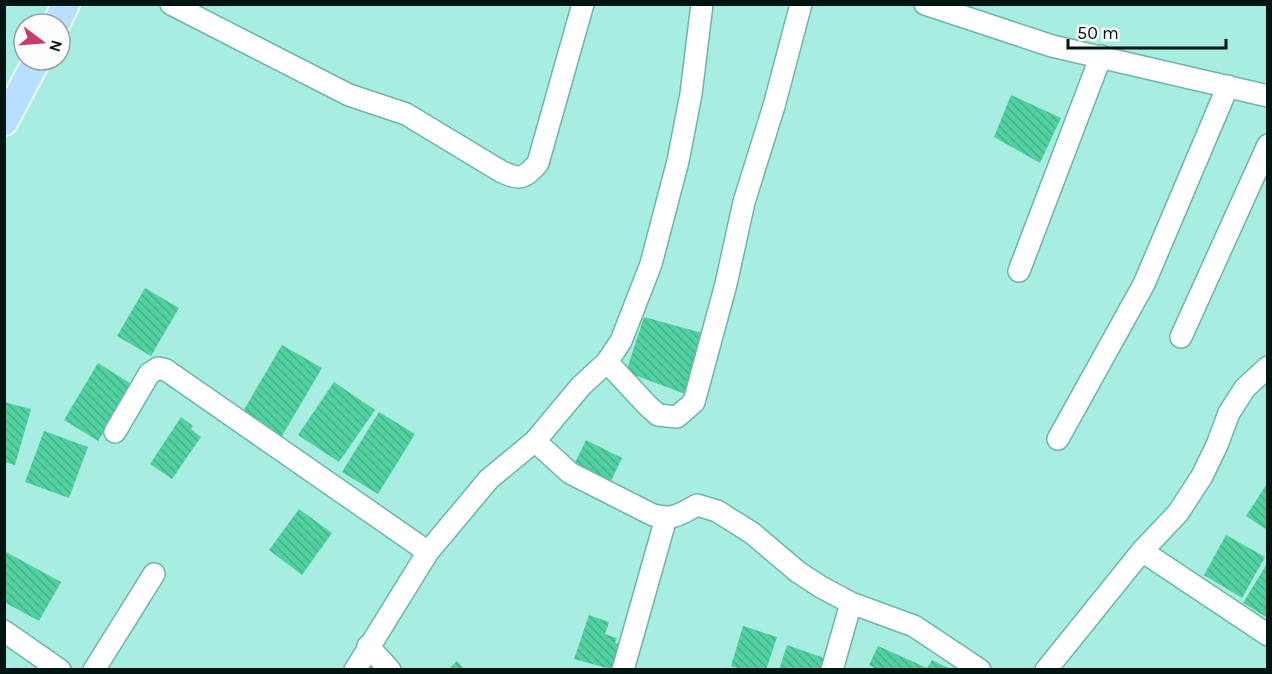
<svg xmlns="http://www.w3.org/2000/svg" width="1272" height="674" viewBox="0 0 1272 674" font-family="Karla,sans-serif">
	<defs>
		<pattern id="building-back-hatch" width="6" height="6" patternUnits="userSpaceOnUse" patternTransform="scale(1.5)"><rect width="6" height="6" fill="#51d1a0"/><path d="M-1 5l2 2M0 0l6 6M5-1l2 2" fill="none" stroke="#45b389"/></pattern>
	</defs>
	<rect width="100%" height="100%" fill="#a7ede2"/>
	<g fill="url(#building-back-hatch)">
		<polygon points="1011,95 1061,118 1040,163 994,137"/>
		<polygon points="145,288 179,308 151,356 117,336"/>
		<polygon points="644,317 706,334 688,395 626,372"/>
		<polygon points="282,345 322,368 282,436 242,413"/>
		<polygon points="98,363 133,385 98,441 64,420"/>
		<polygon points="334,382 375,410 339,462 298,435"/>
		<polygon points="4,402 31,409 15,465 4,462"/>
		<polygon points="379,412 415,434 378,494 342,472"/>
		<polygon points="181,417 193,426 191,429 201,437 172,479 150,464"/>
		<polygon points="44,431 88,447 69,498 25,482"/>
		<polygon points="586,440 622,458 609,485 573,467"/>
		<polygon points="1268,482 1268,529 1267,530 1246,516"/>
		<polygon points="299,509 332,533 302,575 269,550"/>
		<polygon points="1226,535 1265,557 1242,598 1204,575"/>
		<polygon points="4,551 61,582 39,621 4,602"/>
		<polygon points="1268,562 1268,618 1243,603"/>
		<polygon points="589,615 609,622 605,634 617,638 615,643 622,645 614,670 574,659"/>
		<polygon points="743,626 777,637 766,670 742,670 731,666"/>
		<polygon points="787,645 824,658 820,670 779,670"/>
		<polygon points="878,646 927,668 932,660 952,670 878,670 869,665"/>
		<polygon points="457,661 465,670 448,670"/>
	</g>
	<g fill="none" stroke-linecap="round" stroke-linejoin="round">
		<g stroke="#6fb4ab" stroke-width="24">
			<g id="minor">
				<path d="M171,4L349,95L406,114L502,172C521,180 524,179 538,163L583,4"/>
				<polyline points="925,4 1052,46 1268,96"/>
				<polyline points="1019,271 1101,56"/>
				<polyline points="1181,337 1268,145"/>
				<polyline points="607,362 647,405 658,415 677,417 694,402 726,284 744,202 774,106 801,4"/>
				<polyline points="115,432 149,374 158,368 166,370 428,552"/>
				<polyline points="1058,439 1144,284 1228,86"/>
				<path d="M535,441L570,473L653,515C674,520 679,515 697,505L717,511L752,533L798,572L821,587L851,603L914,626L980,670"/>
				<polyline points="1142,551 1268,635"/>
				<polyline points="4,631 60,670"/>
				<polyline points="368,646 390,670"/>
				<polyline points="94,670 154,574"/>
				<polyline points="355,670 428,552 489,479 535,441 581,386 607,362 621,341 651,264 678,161 691,94 702,4"/>
				<polyline points="623,670 666,518"/>
				<polyline points="832,670 851,603"/>
				<polyline points="1046,670 1142,551 1178,513 1202,476 1217,445 1229,413 1245,388 1268,367"/>
			</g>
		</g>
		<g stroke="#fff" stroke-width="30">
			<g id="major">
				<polyline points="56,24 66,4"/>
				<polyline points="4,122 37,60"/>
			</g>
		</g>
		<use href="#minor" stroke="#fff" stroke-width="21"/>
		<use href="#major" stroke="#b8dffe" stroke-width="27"/>
	</g>
	<rect width="1272" height="674" fill="none" stroke="#001512" stroke-width="12"/>
	<g transform="translate(42 42) rotate(106)"><circle r="28" fill="#fefefe" stroke="#98a1a0" stroke-width="1.5"/>
	<path d="M0-4.5L10 22L0 15L-10 22Z" fill="#c83b6b"/>
	<text y="-9" font-size="16" font-weight="bold" text-anchor="middle" fill="#001512">N</text>
	</g>
	<path d="M1068 39v9h158v-9" fill="none" stroke="#001512" stroke-width="3"/>
	<text x="1077" y="39" font-size="18" fill="#001512" stroke="#fefefe" stroke-width="4.5" paint-order="stroke">50 m</text>
</svg>
